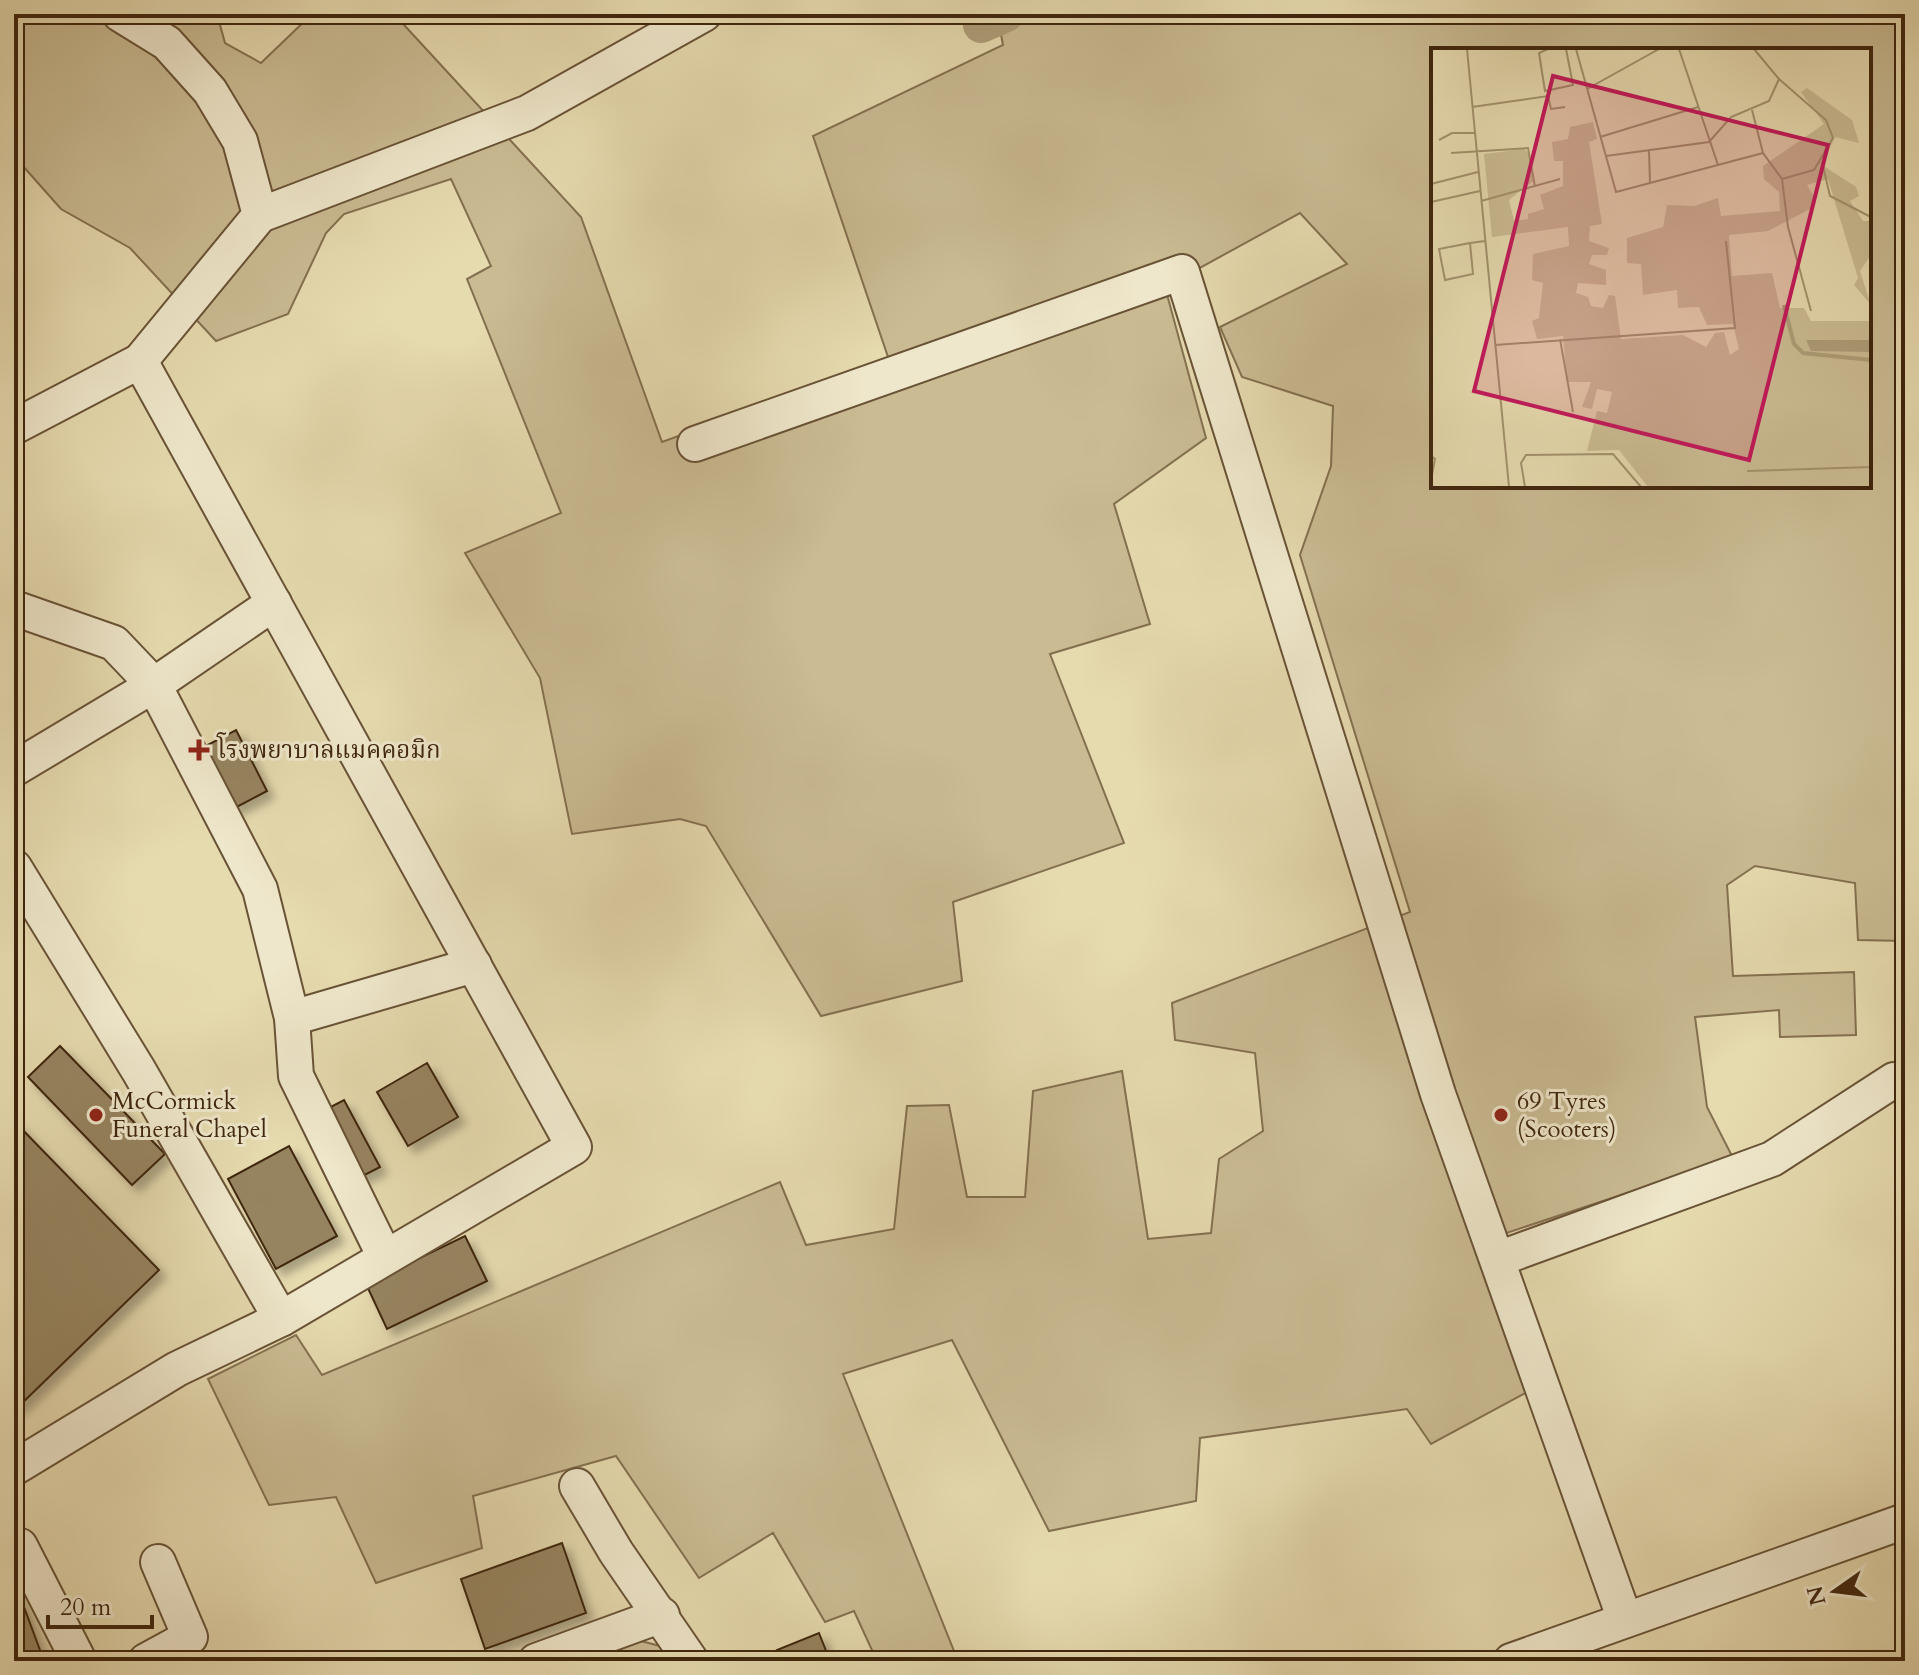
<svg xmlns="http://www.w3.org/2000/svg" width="1919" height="1675" viewBox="0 0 1919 1675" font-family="Cardo,'Noto Serif Thai',serif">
	<defs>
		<filter id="shadow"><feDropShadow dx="7" dy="7" stdDeviation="4" flood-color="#0004"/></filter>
	</defs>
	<rect width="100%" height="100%" fill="#e6daaf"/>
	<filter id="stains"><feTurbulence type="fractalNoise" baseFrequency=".0025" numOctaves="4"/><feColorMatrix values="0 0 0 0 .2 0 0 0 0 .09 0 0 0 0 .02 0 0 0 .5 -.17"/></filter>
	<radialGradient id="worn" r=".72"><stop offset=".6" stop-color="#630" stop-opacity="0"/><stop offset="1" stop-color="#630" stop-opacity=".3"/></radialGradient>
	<g fill="#cabb93" stroke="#847050" stroke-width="2" fill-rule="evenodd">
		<path d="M14,14H217L225,43L261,63L312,14H394L581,217L662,442L889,360L813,136L1003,45L997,14H1905V941L1858,940L1855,883L1755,866L1727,885L1733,976L1854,972L1856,1035L1780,1037L1779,1010L1695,1017L1707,1107L1733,1158L1473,1244L1529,1391L1431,1444L1407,1409L1200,1438L1196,1501L1049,1531L952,1340L843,1374L958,1661H877L854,1611L825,1622L773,1533L699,1578L616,1456L473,1496L482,1548L376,1583L336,1497L269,1505L208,1379L296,1335L322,1375L780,1182L806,1245L894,1229L907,1106L949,1105L967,1197H1025L1033,1091L1122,1071L1148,1239L1211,1233L1219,1159L1263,1131L1255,1053L1175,1040L1172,1003L1410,912L1300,555L1331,466L1333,406L1242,377L1220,327L1347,264L1300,213L1165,287L1206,438L1114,504L1150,624L1050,654L1124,843L953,902L962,981L821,1016L706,826L680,819L572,834L540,678L465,553L561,513L467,279L491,266L451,179L344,214L326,233L288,314L216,341L130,248L61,209L14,156ZM1433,50H1869V486H1433Z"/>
		<polygon points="629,1638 672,1649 684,1661 568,1661"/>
	</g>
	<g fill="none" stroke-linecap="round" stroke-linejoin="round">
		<polyline stroke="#ad9d78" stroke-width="36" points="981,25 1006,14"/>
	</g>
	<g fill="#968461" stroke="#3f260d" stroke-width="2" filter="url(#shadow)">
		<polygon points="236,730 267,791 233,809 202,748"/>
		<polygon points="60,1046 165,1154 132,1185 28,1077"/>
		<polygon points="427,1063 458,1117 408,1146 377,1092"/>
		<polygon points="344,1100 380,1167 357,1179 321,1112"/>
		<polygon points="14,1121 159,1270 15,1410 14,1409"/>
		<polygon points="289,1146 337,1236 276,1269 228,1179"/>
		<polygon points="465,1236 487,1281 387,1329 366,1284"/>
		<polygon points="562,1543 586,1613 485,1649 461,1579"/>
		<polygon points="14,1580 44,1661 14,1661"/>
		<polygon points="819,1633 830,1661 782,1661 777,1650"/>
	</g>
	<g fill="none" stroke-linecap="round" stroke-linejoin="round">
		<g stroke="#695336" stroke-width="38">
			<g id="minor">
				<polyline points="120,14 167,43 210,91 240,141 260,215"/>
				<polyline points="14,427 140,361 260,215 527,113 704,14"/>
				<polyline points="695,444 1182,272 1438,1094 1625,1620"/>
				<polyline points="14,608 114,643 154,685 260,889 292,1018 296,1076 385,1257"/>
				<polyline points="14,769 154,685 274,603"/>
				<polyline points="14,867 139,1071 281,1319"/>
				<polyline points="292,1018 474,965"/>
				<polyline points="1498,1259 1772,1159 1894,1080"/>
				<polyline points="14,1468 177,1369 281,1319 574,1147 140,361"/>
				<polyline points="577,1486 616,1552 691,1661"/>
				<polyline points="14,1549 20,1546 79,1661"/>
				<polyline points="146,1661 190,1637 158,1562"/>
				<polyline points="536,1661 662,1615"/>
				<polyline points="1511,1661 1905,1521"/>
			</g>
		</g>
		<use href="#minor" stroke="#efe7cb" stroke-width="34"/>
	</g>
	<g fill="#8f2418" stroke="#efe7cb" stroke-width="3">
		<path d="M195 738h8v8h8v8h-8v8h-8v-8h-8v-8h8z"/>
		<circle cx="96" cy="1115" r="8"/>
		<circle cx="1501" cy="1115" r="8"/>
	</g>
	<g text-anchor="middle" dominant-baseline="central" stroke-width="6" stroke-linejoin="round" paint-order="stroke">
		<g font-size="24" fill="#3f260d" stroke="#efe7cb" text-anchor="start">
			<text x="217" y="750">โรงพยาบาลแมคคอมิก</text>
			<text x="112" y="1101">McCormick<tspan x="112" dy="28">Funeral Chapel</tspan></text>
			<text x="1517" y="1101">69 Tyres<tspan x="1517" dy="28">(Scooters)</tspan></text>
		</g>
	</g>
	<g transform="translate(1431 48)">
		<rect width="440" height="440" fill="#e6daaf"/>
		<path d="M376,40L421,72L428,95L404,89L391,117L425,139L428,148L419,153L432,173H440V207L429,223L440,257L423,237L427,230L397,131L376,137L385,152L381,160L337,183L298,187L301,228L341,225L349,260H373L380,273H440V439H217L188,402L156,403L166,363L176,365L181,344L166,341L161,361L151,359L160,334H136L132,288L106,291L101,273L108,270L112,235L101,232L102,206L138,198L137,179L61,189L53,106L93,101L99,106L102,133L78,152L83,173L97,171V166L113,161L109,147L132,138V113H123L121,94L137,91L139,79L162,74L166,91L158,94L171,176L159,178L158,193L178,200L176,207H161L158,216L175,222V237L147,235L145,245L157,249L160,258L172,260L178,247L184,248L190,291L252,287L275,299L284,285L293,284L299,307L308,301L302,276L276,277L268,259L247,260L246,242L212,247L210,216L196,215V190L232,179L236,157L263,158L287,150L290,168L349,163L348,144L333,131L332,118L393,76L370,44Z" fill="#cabb93"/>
		<path d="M375,292H440V304L380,303Z" fill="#ad9d78"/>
		<path fill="none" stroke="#ad9d78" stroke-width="4" d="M353,257L363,296L372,305L440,312"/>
		<path fill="none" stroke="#a3926e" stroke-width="2" d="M36,1L78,439M117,1L108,5L114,43L142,37L135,1M145,1L185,144L332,105M248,1L287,117M348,31L395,72L402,90L383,122L351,131M156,41L228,1M41,59L117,48L120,61L134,59M321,62L332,105L351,131L357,179L380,263M169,89L267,59M8,92L21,85H44M218,103L219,135M20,105L97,100L104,139M175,108L278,94L300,69L338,53L348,31L323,1M391,114L399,148L440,169M0,136L47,124M50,153L129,131M0,154L49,143M39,195L42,226L14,232L8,201L39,195L54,193M129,291L142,364M64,297L304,280L295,193M0,408L4,411L0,432M316,423L440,419M94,439L90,415L95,407L182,406L210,439"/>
		<path fill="#c2185b" fill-opacity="0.15" stroke="#c2185b" stroke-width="4" d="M122,28L397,97L318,412L43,343Z"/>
		<rect width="440" height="440" fill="none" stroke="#3f260d" stroke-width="4"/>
	</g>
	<rect width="1919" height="1675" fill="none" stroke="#e6daaf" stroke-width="48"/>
	<rect x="16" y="16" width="1887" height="1643" fill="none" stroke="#3f260d" stroke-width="4"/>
	<rect x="24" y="24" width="1871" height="1627" fill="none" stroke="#3f260d" stroke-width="2"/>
	<g transform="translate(1835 1591) rotate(256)" stroke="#efe7cb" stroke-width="6" paint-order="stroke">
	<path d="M0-6L14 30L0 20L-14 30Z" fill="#3f260d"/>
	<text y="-12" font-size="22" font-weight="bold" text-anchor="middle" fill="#3f260d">N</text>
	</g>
	<path d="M48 1615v12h104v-12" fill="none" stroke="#3f260d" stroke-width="4"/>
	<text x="60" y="1615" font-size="24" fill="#3f260d" stroke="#efe7cb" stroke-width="6" paint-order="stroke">20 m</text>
	<rect width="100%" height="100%" filter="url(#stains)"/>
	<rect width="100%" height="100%" fill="url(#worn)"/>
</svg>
